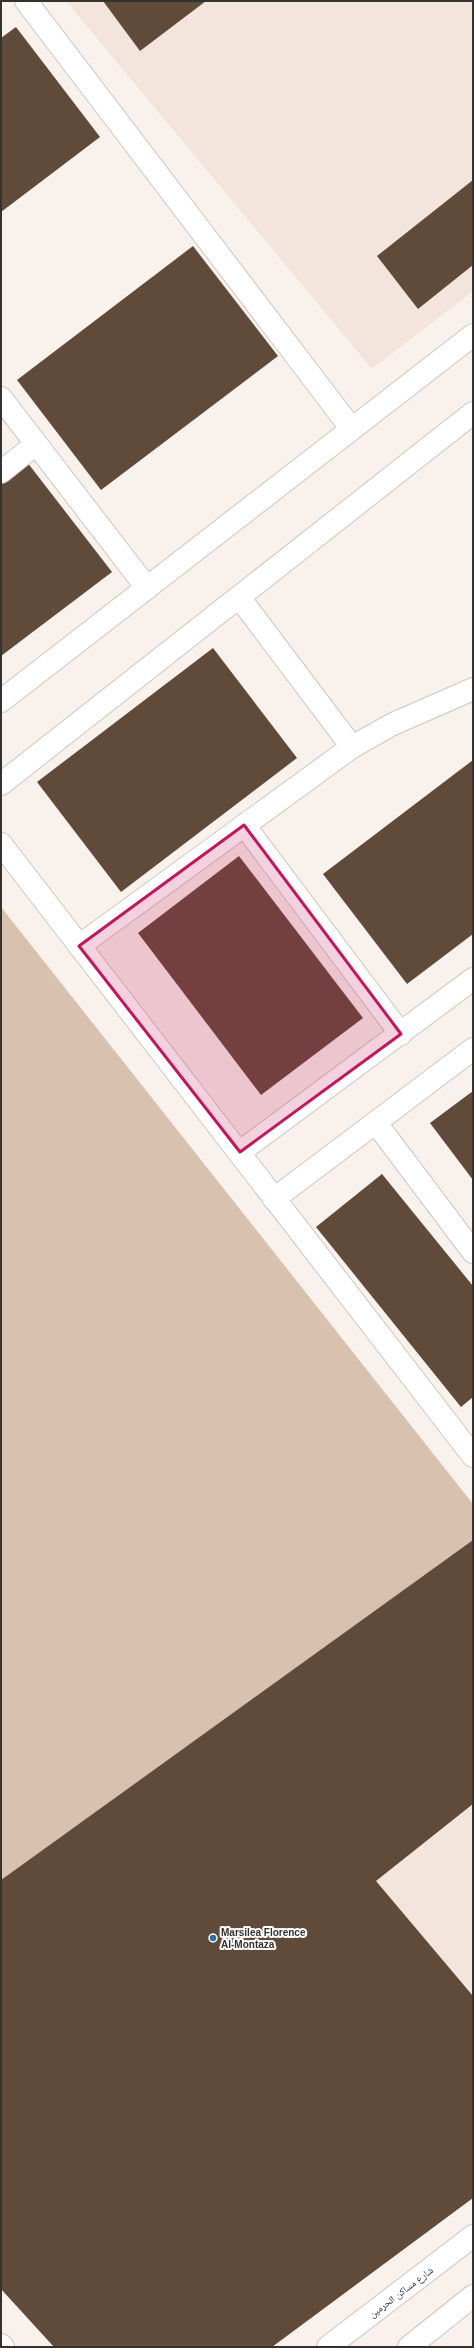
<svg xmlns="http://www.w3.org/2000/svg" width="474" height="2348" viewBox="0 0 474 2348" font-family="Helvetica,'Noto Naskh Arabic',sans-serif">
	<rect width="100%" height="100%" fill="#f8f1ec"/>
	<g fill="#f3e5db">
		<polygon points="66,1 473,1 473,291 372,369"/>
		<polygon points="473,1805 473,1996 376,1881"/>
	</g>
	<polygon fill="#d9c1af" points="1,907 473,1504 473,1540 1,1880"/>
	<g fill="#604a39">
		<polygon points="103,1 206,1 140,51"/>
		<polygon points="16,27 100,137 1,212 1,38"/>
		<polygon points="473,180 473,265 418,309 377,256"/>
		<polygon points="193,246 278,356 101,490 17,380"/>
		<polygon points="27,462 112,572 1,656 1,482"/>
		<polygon points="213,648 297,758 121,892 37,782"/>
		<polygon points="473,760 473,934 407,984 323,874"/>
		<polygon points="239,856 363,1018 261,1095 138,933"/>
		<polygon points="473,1091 473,1180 430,1123"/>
		<polygon points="382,1174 473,1286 473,1397 461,1407 316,1227"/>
		<polygon points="473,1540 473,1804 376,1881 473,1996 473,2198 272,2347 54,2347 1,2289 1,1880"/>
	</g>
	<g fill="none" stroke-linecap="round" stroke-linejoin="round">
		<g stroke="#cec7c2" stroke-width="24">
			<g id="minor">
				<polyline points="26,1 351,428"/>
				<polyline points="1,398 147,588"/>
				<polyline points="1,472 36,444"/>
				<polyline points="239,597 352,747"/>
				<polyline points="1,701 473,335"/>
				<polyline points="1,784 473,413"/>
				<polyline points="244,825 401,1034"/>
				<polyline points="1,844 473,1456"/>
				<polyline points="79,946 352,747 393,724 473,689"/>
				<polyline points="376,1123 473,1252"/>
				<polyline points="240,1152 473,979"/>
				<polyline points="274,1199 473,1049"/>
				<polyline points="1,2345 3,2347"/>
				<polyline points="328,2347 473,2236"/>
				<polyline points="409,2347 473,2296"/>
			</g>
		</g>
		<use href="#minor" stroke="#fff" stroke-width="22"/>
	</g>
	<path fill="#c2185b" fill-opacity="0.2" stroke="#c2185b" stroke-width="3" stroke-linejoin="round" d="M244,825L401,1034L240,1152L79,946Z"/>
	<circle fill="#306fa6" stroke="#fff" stroke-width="1.5" cx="213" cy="1938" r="4"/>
	<g text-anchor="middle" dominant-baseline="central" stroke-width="4" stroke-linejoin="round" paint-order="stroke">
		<g font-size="10" font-weight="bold" fill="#34312f" stroke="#fff" text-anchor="start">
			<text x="221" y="1932">Marsilea Florence<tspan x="221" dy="12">Al-Montaza</tspan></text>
		</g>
		<g font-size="10" fill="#34312f" stroke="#fff">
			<text transform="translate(401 2292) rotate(-37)">شارع مساكن الحرمين</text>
		</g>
	</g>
	<rect width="474" height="2348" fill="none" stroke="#34312f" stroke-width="4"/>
</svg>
